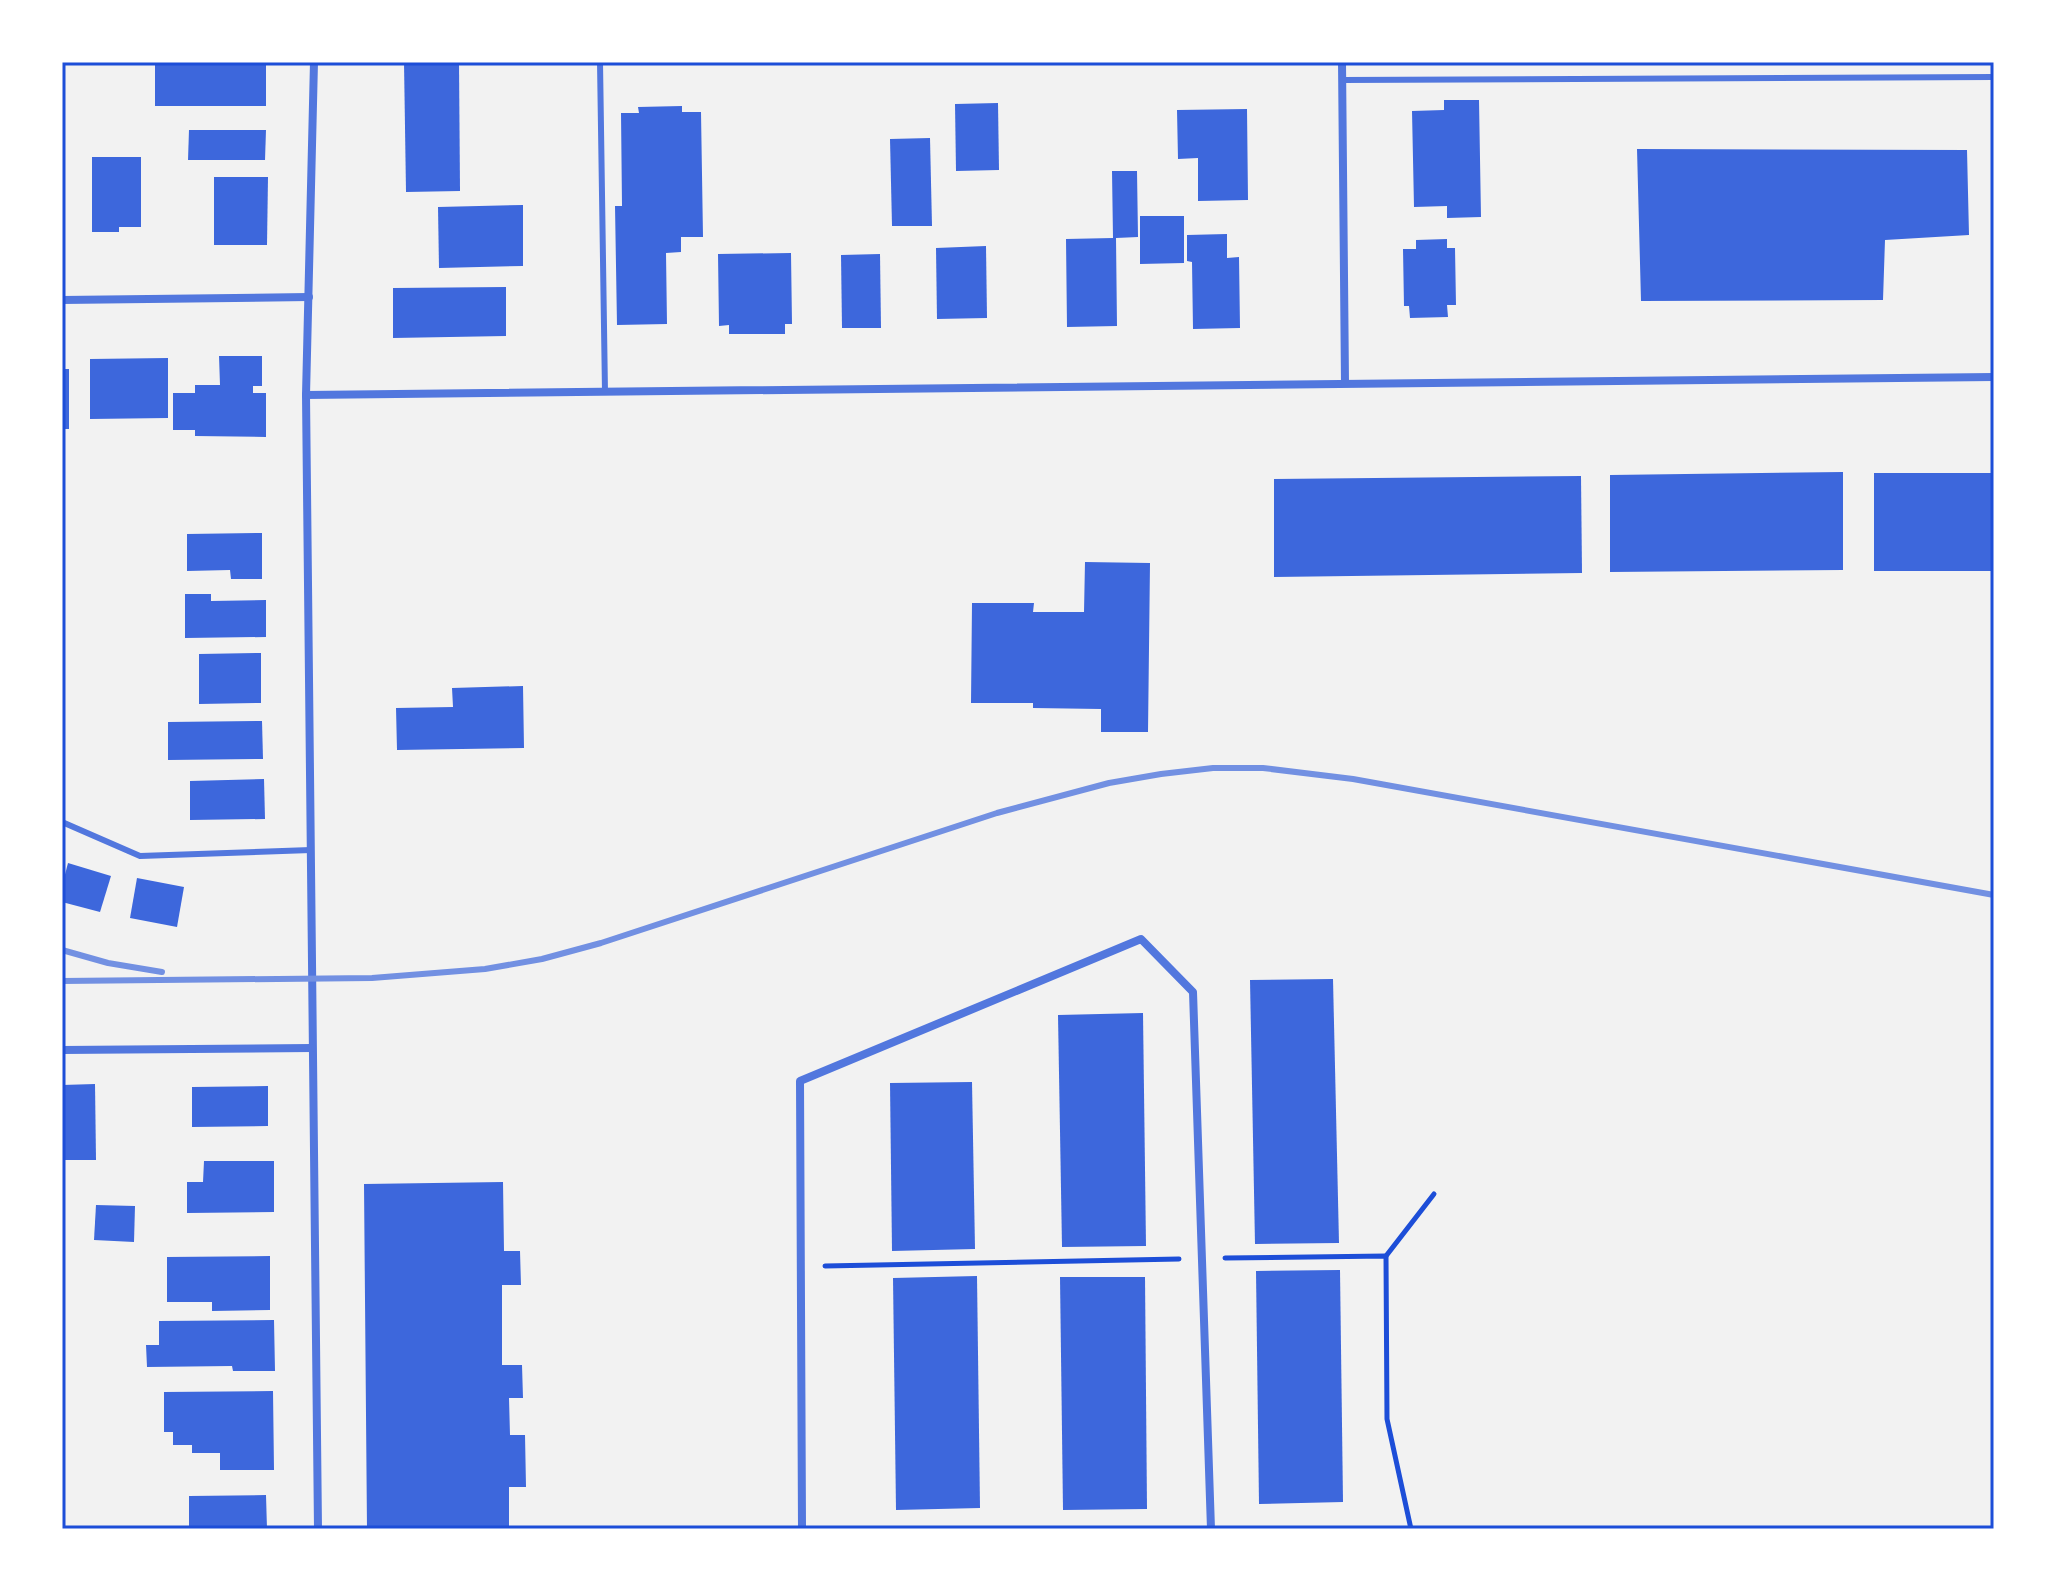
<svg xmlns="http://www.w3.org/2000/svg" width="2056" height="1591" viewBox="0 0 2056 1591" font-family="'Sofia Sans Condensed',sans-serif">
	<rect width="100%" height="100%" fill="#f2f2f2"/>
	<g fill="#3d67dc">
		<rect x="155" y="62" width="111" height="44"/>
		<polygon points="404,62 459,62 460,191 406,192"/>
		<polygon points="1444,100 1479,100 1481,217 1447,218 1447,206 1414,207 1412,111 1444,110"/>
		<polygon points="998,103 999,170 956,171 955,104"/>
		<polygon points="682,106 682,112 701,112 703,237 681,237 681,252 666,253 667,324 617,325 615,206 622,206 621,113 639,113 638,107"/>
		<polygon points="1247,109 1248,200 1198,201 1198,158 1178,159 1177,110"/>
		<polygon points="189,130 266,130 265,160 188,160"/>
		<polygon points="930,138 932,226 892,226 890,139"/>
		<polygon points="1637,149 1967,150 1969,235 1885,240 1883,300 1641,301"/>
		<polygon points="92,157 141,157 141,227 119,227 119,232 92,232"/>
		<polygon points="1112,171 1137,171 1138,237 1116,238 1117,326 1067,327 1066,239 1113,238"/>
		<polygon points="214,177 268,177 267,245 214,245"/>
		<polygon points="523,205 523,266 439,268 438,207"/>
		<polygon points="1140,216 1184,216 1184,263 1140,264"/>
		<polygon points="1227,234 1227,258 1239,257 1240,328 1193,329 1192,262 1187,261 1187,235"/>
		<polygon points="1447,239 1447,248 1455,248 1456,305 1447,305 1448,317 1410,318 1409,306 1404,306 1403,249 1416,249 1416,240"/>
		<polygon points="986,246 987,318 937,319 936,248"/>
		<polygon points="791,253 792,324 785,324 785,334 729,334 729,325 719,326 718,254"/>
		<polygon points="880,254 881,328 842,328 841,255"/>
		<polygon points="506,287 506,336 393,338 393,288"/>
		<polygon points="219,356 262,356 262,386 253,386 253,393 266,393 266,437 195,436 195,430 173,430 173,393 195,393 195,385 220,385"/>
		<polygon points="168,358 168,418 90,419 90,359"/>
		<rect x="62" y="369" width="7" height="60"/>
		<polygon points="1843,472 1843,570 1610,572 1610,475"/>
		<rect x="1874" y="473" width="120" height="98"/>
		<polygon points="1581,476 1582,573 1274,577 1274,479"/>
		<polygon points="262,533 262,579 231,579 230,570 187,571 187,534"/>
		<polygon points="1085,562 1150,563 1148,732 1101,732 1101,709 1033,708 1033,703 971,703 972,603 1034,603 1033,612 1084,612"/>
		<polygon points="185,594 211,594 211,601 266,600 266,637 185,638"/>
		<polygon points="261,653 261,703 199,704 199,654"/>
		<polygon points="523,686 524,748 397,750 396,708 453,707 452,688"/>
		<polygon points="262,721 263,759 168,760 168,722"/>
		<polygon points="264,779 265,819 190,820 190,781"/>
		<polygon points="68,863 111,876 100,912 62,902 62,886"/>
		<polygon points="137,878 184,887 177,927 130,918"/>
		<polygon points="1333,979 1339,1243 1255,1244 1250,980"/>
		<polygon points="1143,1013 1146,1246 1062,1247 1058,1015"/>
		<polygon points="972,1082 975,1249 892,1251 890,1083"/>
		<polygon points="95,1084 96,1160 62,1160 62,1085"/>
		<polygon points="268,1086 268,1126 192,1127 192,1087"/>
		<polygon points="204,1161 274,1161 274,1212 187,1213 187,1182 203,1182"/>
		<polygon points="503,1182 504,1251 520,1251 521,1285 502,1285 502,1365 522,1365 523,1398 509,1398 510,1435 525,1435 526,1487 509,1487 509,1529 367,1529 364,1184"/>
		<polygon points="96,1205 135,1206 134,1242 94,1240"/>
		<polygon points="270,1256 270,1310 212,1311 212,1302 167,1302 167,1257"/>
		<polygon points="1340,1270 1343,1502 1259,1504 1256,1271"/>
		<polygon points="977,1276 980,1508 896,1510 893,1278"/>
		<polygon points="1060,1277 1145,1277 1147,1509 1063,1510"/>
		<polygon points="274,1320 275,1371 233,1371 232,1366 147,1367 146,1345 159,1345 159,1321"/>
		<polygon points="273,1391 274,1470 220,1470 220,1453 192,1453 192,1445 173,1445 173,1432 164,1432 164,1392"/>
		<polygon points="266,1495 267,1529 189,1529 189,1496"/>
	</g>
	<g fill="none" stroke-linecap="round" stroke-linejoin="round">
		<g stroke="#1d4ed8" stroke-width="5">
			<polyline points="1386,1256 1434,1194"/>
			<polyline points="1225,1258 1386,1256 1387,1419 1411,1529"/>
			<polyline points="825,1266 1179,1259"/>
		</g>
		<g stroke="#5277de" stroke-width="6">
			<polyline points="600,62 605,392"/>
			<polyline points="1342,80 1994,77"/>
			<polyline points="62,822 140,856 311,850"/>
		</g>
		<g stroke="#5277de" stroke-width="8">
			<polyline points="314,62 306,395 318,1529"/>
			<polyline points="1342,62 1345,383"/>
			<polyline points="62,300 309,297"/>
			<polyline points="306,395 1994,377"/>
			<polyline points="62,1050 312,1048"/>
			<polyline points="802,1529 800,1081 1141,939 1193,992 1211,1529"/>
		</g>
		<g stroke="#7290e2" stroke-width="6">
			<polyline points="62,950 108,963 162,972"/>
			<polyline points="62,981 372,978 485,969 542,959 601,943 997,813 1109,783 1161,774 1213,768 1263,768 1353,779 1994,895"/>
		</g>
	</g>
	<rect width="2056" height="1591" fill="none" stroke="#ffffff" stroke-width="128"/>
	<rect x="64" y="64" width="1928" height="1463" fill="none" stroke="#1d4ed8" stroke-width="3"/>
</svg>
